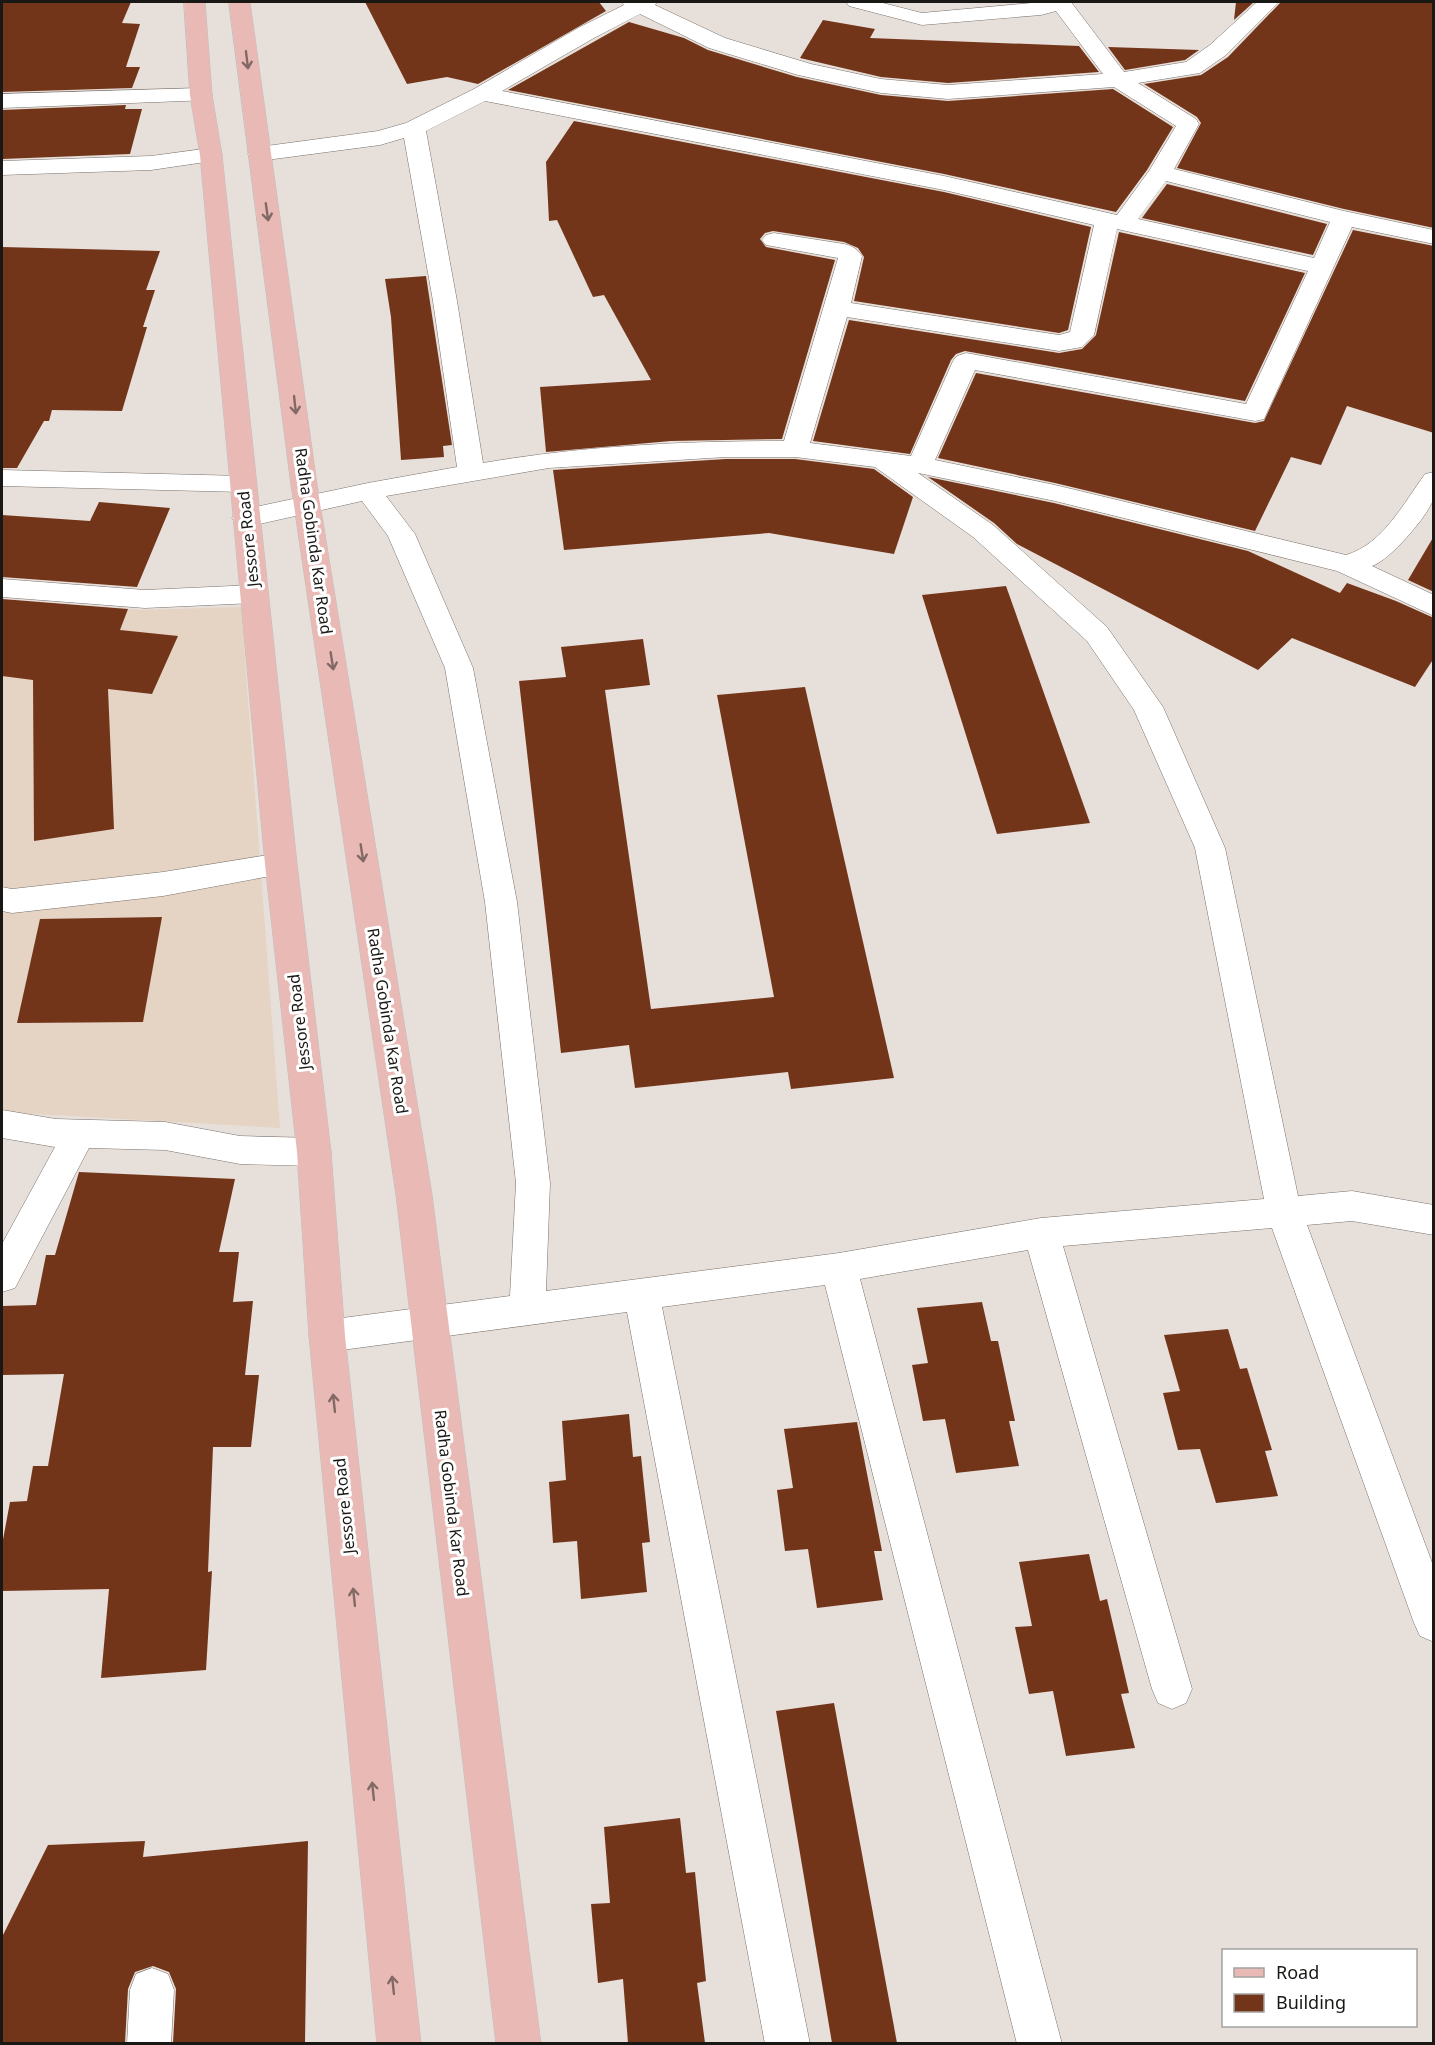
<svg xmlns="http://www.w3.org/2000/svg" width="1435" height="2045" viewBox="0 0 1435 2045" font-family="'Noto Sans',sans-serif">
	<rect width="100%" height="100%" fill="#e7dfd9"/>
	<polygon fill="#e5d3c3" points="2,601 142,610 241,607 280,1128 2,1112"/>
	<g fill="#73351a">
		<polygon points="2,2 131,2 122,23 140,24 126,67 140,67 132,88 2,92"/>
		<polygon points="365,2 599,2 606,11 478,84 447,77 407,84"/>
		<polygon points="1236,2 1254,2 1234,20"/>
		<polygon points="1281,2 1434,2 1434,228 1344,209 1177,168 1201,123 1197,117 1144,84 1201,75 1228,57"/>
		<polygon points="823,20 875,29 870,38 1079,46 1099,72 948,83 881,77 800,58"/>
		<polygon points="629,22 684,38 708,50 797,77 881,95 948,101 1113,89 1173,127 1147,170 1116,212 944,174 508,90"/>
		<polygon points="1108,47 1199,50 1185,60 1125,70"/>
		<polygon points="126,105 125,109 142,109 130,154 2,159 2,110"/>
		<polygon points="574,121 944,192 1091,227 1068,330 1059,333 854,301 864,257 858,248 844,242 773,231 765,233 760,239 766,247 835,260 782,439 671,441 546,452 540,387 651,380 604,295 593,297 557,220 549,221 546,162"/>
		<polygon points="1167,184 1327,224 1313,255 1142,218"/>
		<polygon points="1353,230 1434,246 1434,433 1347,406 1321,465 1291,457 1255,531 1055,483 938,458 976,373 1255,423 1264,421"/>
		<polygon points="1119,232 1305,273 1245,401 965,351 956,354 951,360 910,454 813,441 849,320 1059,353 1082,349 1096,335"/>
		<polygon points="2,247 160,251 146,290 155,290 143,327 147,327 122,411 52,410 49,421 44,421 17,468 2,468"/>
		<polygon points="426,276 452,445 443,446 444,457 401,460 391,317 385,279"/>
		<polygon points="726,459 795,459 874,469 913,497 894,554 769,533 564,550 553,470"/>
		<polygon points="928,477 1054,503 1248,551 1340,593 1347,583 1396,601 1434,618 1434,658 1415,687 1292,638 1258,670 1017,544 994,523"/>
		<polygon points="99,502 170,508 137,587 2,577 2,515 90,521"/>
		<polygon points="1434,536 1434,592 1408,580"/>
		<polygon points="1006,586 1090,823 997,834 922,595"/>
		<polygon points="2,599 128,609 120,630 178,636 152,694 108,689 114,829 34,841 33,680 2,676"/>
		<polygon points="643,639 650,685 605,690 651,1009 774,997 717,695 805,687 894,1078 791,1089 788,1072 635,1088 629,1045 561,1053 519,681 566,677 561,647"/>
		<polygon points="162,917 143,1022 17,1023 40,919"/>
		<polygon points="79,1172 235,1179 219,1252 239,1252 233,1302 253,1301 245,1375 259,1375 251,1447 213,1447 208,1572 212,1571 206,1670 101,1678 109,1589 2,1591 2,1545 10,1502 27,1501 33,1466 48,1466 64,1374 2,1375 2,1306 36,1305 46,1255 55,1255"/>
		<polygon points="982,1302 991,1341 998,1341 1015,1421 1009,1421 1019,1466 956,1473 945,1419 923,1421 912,1365 928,1363 917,1308"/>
		<polygon points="1228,1329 1240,1369 1247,1368 1272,1450 1265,1451 1278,1496 1216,1503 1200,1449 1178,1450 1163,1393 1180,1391 1164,1335"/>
		<polygon points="629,1414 633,1457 641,1456 650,1542 642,1543 647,1592 581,1599 577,1541 553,1543 549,1482 566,1480 562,1421"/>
		<polygon points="857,1422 882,1551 874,1551 883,1600 817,1608 808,1549 785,1551 777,1490 793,1488 784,1429"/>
		<polygon points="1089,1554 1100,1601 1107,1599 1129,1693 1121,1694 1135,1748 1066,1756 1053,1691 1029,1694 1015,1627 1032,1626 1019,1562"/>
		<polygon points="834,1703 897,2043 832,2043 776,1711"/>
		<polygon points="680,1818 686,1873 695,1872 706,1981 697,1983 705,2043 628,2043 623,1979 598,1983 591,1904 610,1903 604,1827"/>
		<polygon points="145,1841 143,1857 308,1841 305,2043 173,2043 176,1989 169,1972 153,1966 135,1972 128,1989 125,2043 2,2043 2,1937 48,1845"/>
	</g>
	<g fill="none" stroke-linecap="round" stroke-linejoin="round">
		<g stroke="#79716c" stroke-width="1">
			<g id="minor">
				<path d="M622,2H657L655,5L725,38L811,64L881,79L948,85L1103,74L1056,11L1041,15L922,25L849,6L846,2H879L922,13L1042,2H1071L1124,72L1186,62L1210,45L1257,2H1279L1226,55L1200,73L1138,83L1196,119L1199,124L1174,169L1344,211L1434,230V244L1352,227L1264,419L1255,421L975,370L935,460L1055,485L1346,555C1383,544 1403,504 1425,474L1434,472C1434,480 1435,493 1433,500C1427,517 1389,561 1372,566L1434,595V616L1337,571L1055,501L918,473L993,525L1107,627L1163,707L1225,848L1298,1196L1352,1191L1434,1205V1235L1352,1221L1307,1225L1434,1568V1642L1420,1636L1414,1623L1272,1228L1063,1246L1192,1689L1186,1703L1172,1709L1158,1703L1152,1689L1028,1250L860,1279L1062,2044H1017L825,1285L662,1307L810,2044H765L627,1312L327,1352L314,1347L309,1336L314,1325L327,1320L510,1296L516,1183L485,902L445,668L388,536L362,501L246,527L236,524L232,518L236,512L246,509L368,483L457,467L433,301L404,138L380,145L259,161L251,159L248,154L251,149L259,147L378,131L406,123L474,89L578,28L624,5ZM640,14L709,48L798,75L881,93L948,99L1114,87L1176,126L1149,171L1117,215L944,176L502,91L594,38ZM485,101L944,190L1094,225L1070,332L1059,335L851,303L862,256C857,249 853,246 844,244L774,233L766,235L762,240L766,245L838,258L784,441C684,441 582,446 483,463L457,301L426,131ZM1166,181L1330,222L1314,258L1138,219ZM1117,229L1308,271L1246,404L966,353L957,356L953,361L911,456L810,443L847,317L1059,351L1082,347L1094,335ZM726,457H795L875,467L973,537L1087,641L1134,710L1195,848L1264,1199L1041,1218L839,1253L546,1291L550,1183L517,902L473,668L415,534L386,496L549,468Z"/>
				<polygon points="201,88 209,90 212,95 209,100 2,108 2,94"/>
				<polygon points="211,148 219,150 222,155 219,160 151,170 2,175 2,161 151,156"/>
				<polygon points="2,470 243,476 252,478 256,484 252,490 243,492 2,486"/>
				<polygon points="2,579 145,590 254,585 264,587 268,594 264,601 254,603 145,608 2,597"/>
				<polygon points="281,853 292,856 297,864 292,872 163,896 12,913 2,911 2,887 12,889 163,872"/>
				<polygon points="2,1110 56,1119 165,1122 240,1136 314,1138 326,1142 331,1152 326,1162 314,1166 240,1164 165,1150 89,1148 15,1288 2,1292 2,1244 55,1147 2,1138"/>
				<polygon points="152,1968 168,1974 174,1990 171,2044 127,2044 130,1990 136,1974"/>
			</g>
		</g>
		<g stroke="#bfbebd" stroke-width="1">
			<g id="major">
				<polygon points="184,2 205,2 212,95 222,155 297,864 331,1152 345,1336 421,2044 377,2044 309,1336 297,1152 265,864 200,155 190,95"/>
				<polygon points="229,2 250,2 317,485 432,1195 541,2044 496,2044 396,1195 291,485"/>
			</g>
		</g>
		<use href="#minor" fill="#fff" fill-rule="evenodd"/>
		<use href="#major" fill="#e9bab5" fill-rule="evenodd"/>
	</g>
	<defs><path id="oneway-shaft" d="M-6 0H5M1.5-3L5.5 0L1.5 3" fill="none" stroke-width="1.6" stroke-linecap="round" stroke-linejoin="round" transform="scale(1.5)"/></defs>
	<g stroke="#826965">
		<use href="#oneway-shaft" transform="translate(247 60) rotate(83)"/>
		<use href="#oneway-shaft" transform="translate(267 212) rotate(82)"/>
		<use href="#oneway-shaft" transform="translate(295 405) rotate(84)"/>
		<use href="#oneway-shaft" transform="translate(332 661) rotate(81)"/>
		<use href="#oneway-shaft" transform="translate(362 853) rotate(81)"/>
		<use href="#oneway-shaft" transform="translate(334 1403) rotate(-96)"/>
		<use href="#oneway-shaft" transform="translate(354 1597) rotate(-96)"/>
		<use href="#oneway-shaft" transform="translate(373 1791) rotate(-96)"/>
		<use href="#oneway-shaft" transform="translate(393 1985) rotate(-96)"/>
	</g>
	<g text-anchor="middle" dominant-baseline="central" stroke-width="6" stroke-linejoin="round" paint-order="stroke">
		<g font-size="16" fill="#1a1815" stroke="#fff">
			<text transform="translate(248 539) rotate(-96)">Jessore Road</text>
			<text transform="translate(314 541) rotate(82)">Radha Gobinda Kar Road</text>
			<text transform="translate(388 1021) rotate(81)">Radha Gobinda Kar Road</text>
			<text transform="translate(299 1022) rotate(-97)">Jessore Road</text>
			<text transform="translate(452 1503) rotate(83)">Radha Gobinda Kar Road</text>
			<text transform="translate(344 1506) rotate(-96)">Jessore Road</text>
		</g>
	</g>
	<rect width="1435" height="2045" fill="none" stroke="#1a1815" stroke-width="6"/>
	<rect x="1222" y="1949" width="195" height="78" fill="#ffffff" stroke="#a3a3a1" stroke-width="1.5"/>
	<rect x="1234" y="1968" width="30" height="9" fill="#e9bab5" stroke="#a3a3a1" stroke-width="1.5"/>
	<text x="1276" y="1979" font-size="18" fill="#1a1815">Road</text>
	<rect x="1234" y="1994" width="30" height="18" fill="#73351a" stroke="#a3a3a1" stroke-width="1.5"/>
	<text x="1276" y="2009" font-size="18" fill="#1a1815">Building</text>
</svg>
